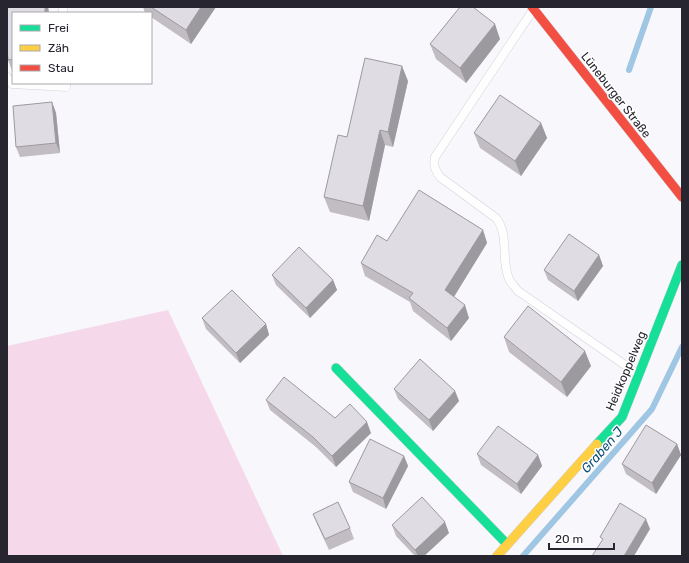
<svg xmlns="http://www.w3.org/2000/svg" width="689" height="563" viewBox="0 0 689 563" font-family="Rubik,sans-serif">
	<rect width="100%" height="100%" fill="#f8f7fb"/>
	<polygon fill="#f5d8ea" points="168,310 283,556 7,556 7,346"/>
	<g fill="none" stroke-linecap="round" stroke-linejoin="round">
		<g stroke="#9fc6e3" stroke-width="6">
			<polyline points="629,70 651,7"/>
			<polyline points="523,556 652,409 682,347"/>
		</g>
		<g stroke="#d3d1d8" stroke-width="9">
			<g id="lane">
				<polyline points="63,7 63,13"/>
				<path d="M533,10L435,157C433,165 435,170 440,177L496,218C510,235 500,262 510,281C512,284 516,288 518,291L638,374"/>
				<polyline points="7,77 12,84 66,87 66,83"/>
			</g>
		</g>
		<g stroke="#d3d1d8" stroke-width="10">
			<g id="fast">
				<polyline points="336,368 507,544"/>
				<polyline points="597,444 622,417 682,265"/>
			</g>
		</g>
		<g stroke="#d3d1d8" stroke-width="10">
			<polyline id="slow" points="497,556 597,444"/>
		</g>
		<g stroke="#d3d1d8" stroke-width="10">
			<polyline id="jam" points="532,7 682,197"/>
		</g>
		<use href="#lane" stroke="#fefefe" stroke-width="8"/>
		<use href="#fast" stroke="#16e098" stroke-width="9"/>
		<use href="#slow" stroke="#ffcf43" stroke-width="9"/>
		<use href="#jam" stroke="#f24e42" stroke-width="9"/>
	</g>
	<g fill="#c1bdc3">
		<polygon points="7,7 48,7 49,13 13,13 13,73 8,60"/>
		<polygon points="143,7 216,7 191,44 151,17 151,13 145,13"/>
		<polygon points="500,39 466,83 436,59 430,44"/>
		<polygon points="408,81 393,147 385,145 369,221 330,212 324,197 347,137"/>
		<polygon points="52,102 56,113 60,153 20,157 16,147"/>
		<polygon points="541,123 547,138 521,176 480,148 474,133"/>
		<polygon points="483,230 487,243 454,297 469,318 451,341 413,311 410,302 365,276 361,263 387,241"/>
		<polygon points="599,255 603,266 578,301 548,280 544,270"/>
		<polygon points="272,275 333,280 337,290 310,318 276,285"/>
		<polygon points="202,318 266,324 269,335 240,363 206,329"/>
		<polygon points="504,337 591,366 567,397 509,352"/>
		<polygon points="394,389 455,391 459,401 433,431 398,399"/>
		<polygon points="266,400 335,418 371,433 336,467 316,447 270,410"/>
		<polygon points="677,444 681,455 656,494 626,474 622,464"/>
		<polygon points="477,454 538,455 542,466 521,494 481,465"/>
		<polygon points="404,456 408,466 386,509 353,492 349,482"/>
		<polygon points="313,514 350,528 354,539 329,550 317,524"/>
		<polygon points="392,525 449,533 424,556 415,556 396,536"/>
	</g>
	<g fill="#9d9a9f">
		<polygon points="45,7 48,7 49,13 45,13"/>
		<polygon points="201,7 216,7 191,44 186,30"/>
		<polygon points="495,24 500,39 466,83 460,68"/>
		<polygon points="402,66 408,81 393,147 388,132"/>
		<polygon points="52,102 56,113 60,153 56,143"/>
		<polygon points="541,123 547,138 521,176 515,161"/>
		<polygon points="380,130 385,145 369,221 363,206"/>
		<polygon points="483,230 487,243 450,303 445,290"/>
		<polygon points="599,255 603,266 578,301 574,291"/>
		<polygon points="333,280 337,290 310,318 306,308"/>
		<polygon points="465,305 469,318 451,341 447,328"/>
		<polygon points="266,324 269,335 240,363 236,353"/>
		<polygon points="585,351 591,366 567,397 561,382"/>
		<polygon points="455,391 459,401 433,431 429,420"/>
		<polygon points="367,422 371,433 336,467 332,456"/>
		<polygon points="677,444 681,455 656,494 652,483"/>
		<polygon points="538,455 542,466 521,494 517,484"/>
		<polygon points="404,456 408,466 386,509 383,498"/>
		<polygon points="646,519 650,529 634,556 624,556"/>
		<polygon points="445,522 449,533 424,556 418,556 415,550"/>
	</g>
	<g fill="#e0dce3" stroke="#9d9a9f">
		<polygon points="7,7 45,7 45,13 13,13 13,59 8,60 7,48"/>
		<polygon points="151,7 201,7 186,30"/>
		<polygon points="460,7 473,7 495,24 460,68 430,44"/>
		<polygon points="365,58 402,66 388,132 380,130 363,206 324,197 338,135 347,137"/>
		<polygon points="500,95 541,123 515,161 474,133"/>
		<polygon points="52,102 56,143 16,147 13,106"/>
		<polygon points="419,190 483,230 445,290 465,305 447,328 409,298 413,293 361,263 377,235 387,241"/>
		<polygon points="569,234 599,255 574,291 544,270"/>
		<polygon points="299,247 333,280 306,308 272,275"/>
		<polygon points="232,290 266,324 236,353 202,318"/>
		<polygon points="528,306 585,351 561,382 504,337"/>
		<polygon points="420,359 455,391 429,420 394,389"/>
		<polygon points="284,377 335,418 350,404 367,422 332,456 313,437 266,400"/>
		<polygon points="646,425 677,444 652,483 622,464"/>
		<polygon points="498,426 538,455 517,484 477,454"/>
		<polygon points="370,439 404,456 383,498 349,482"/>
		<polygon points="422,497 445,522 415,550 392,525"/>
		<polygon points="338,502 350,528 325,539 313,514"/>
		<polygon points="620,503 646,519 624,556 592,556 603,539 600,537"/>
	</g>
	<g text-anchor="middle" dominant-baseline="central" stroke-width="3" stroke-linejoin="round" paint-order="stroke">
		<g font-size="12" fill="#27252f" stroke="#fff">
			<text transform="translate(616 95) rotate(52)">Lüneburger Straße</text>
			<text transform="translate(626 371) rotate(-67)">Heidkoppelweg</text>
		</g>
		<g font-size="13" font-style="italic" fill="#0e5279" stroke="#fff">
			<text transform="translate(602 450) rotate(-49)">Graben J</text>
		</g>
	</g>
	<rect width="689" height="563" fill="none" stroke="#27252f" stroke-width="16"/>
	<rect x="12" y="12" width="140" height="72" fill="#ffffff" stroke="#a9a8ac"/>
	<rect x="20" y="25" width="20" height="6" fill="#16e098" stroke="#a9a8ac"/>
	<text x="48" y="32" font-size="12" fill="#27252f">Frei</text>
	<rect x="20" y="45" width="20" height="6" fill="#ffcf43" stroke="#a9a8ac"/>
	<text x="48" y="52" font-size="12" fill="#27252f">Zäh</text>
	<rect x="20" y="65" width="20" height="6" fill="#f24e42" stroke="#a9a8ac"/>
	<text x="48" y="72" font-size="12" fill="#27252f">Stau</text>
	<path d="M549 543v6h65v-6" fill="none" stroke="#27252f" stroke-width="2"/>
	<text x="555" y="543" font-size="12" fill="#27252f" stroke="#ffffff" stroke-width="3" paint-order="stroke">20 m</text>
</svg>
